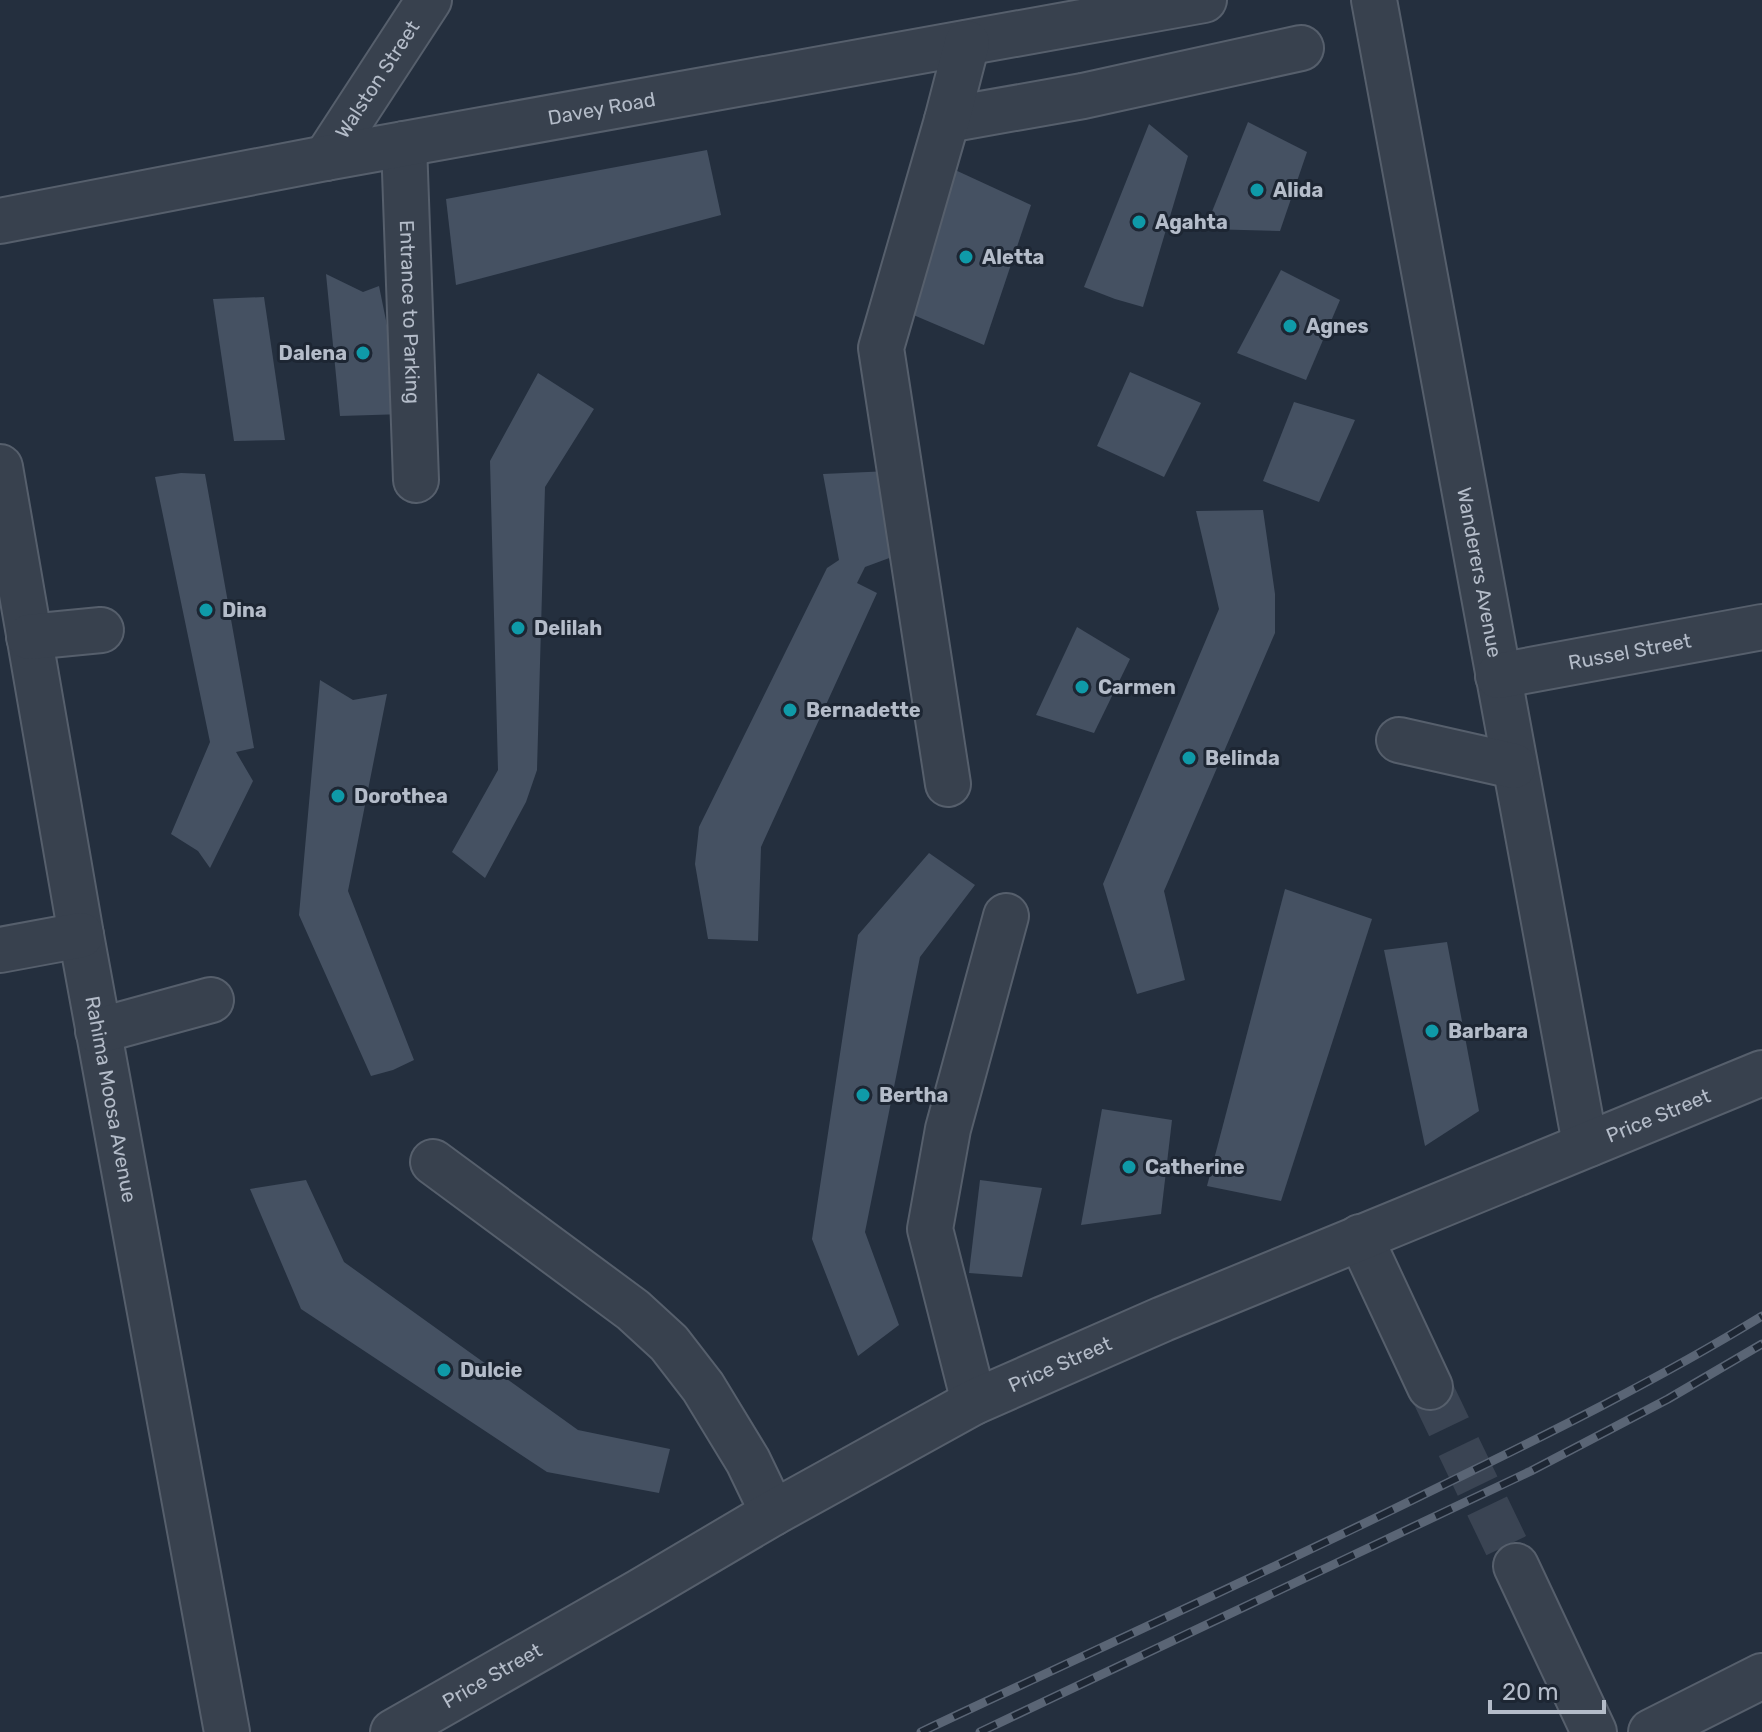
<svg xmlns="http://www.w3.org/2000/svg" width="1762" height="1732" viewBox="0 0 1762 1732" font-family="Rubik,sans-serif">
	<rect width="100%" height="100%" fill="#242f3e"/>
	<g fill="#455162">
		<polygon points="1248,122 1307,152 1280,231 1205,229"/>
		<polygon points="1149,124 1188,156 1143,307 1115,299 1084,287"/>
		<polygon points="707,150 721,215 456,285 446,199"/>
		<polygon points="953,169 1031,205 984,345 897,308"/>
		<polygon points="1281,270 1340,300 1306,380 1237,353"/>
		<polygon points="326,274 363,292 379,286 405,414 340,416"/>
		<polygon points="264,297 285,440 234,441 213,299"/>
		<polygon points="1130,372 1201,403 1164,477 1097,446"/>
		<polygon points="538,373 594,409 545,487 537,770 526,802 485,878 452,852 498,770 490,461"/>
		<polygon points="1294,402 1355,420 1319,502 1263,481"/>
		<polygon points="890,471 892,557 865,567 857,583 877,593 761,847 758,941 708,939 695,864 699,827 827,568 839,560 823,474"/>
		<polygon points="181,473 205,474 254,748 236,752 253,781 210,868 198,851 171,834 210,742 155,477"/>
		<polygon points="1263,510 1275,594 1275,633 1164,891 1185,980 1137,994 1103,884 1219,609 1196,511"/>
		<polygon points="1077,627 1130,659 1094,733 1036,715"/>
		<polygon points="320,680 353,700 387,694 348,891 414,1060 393,1070 371,1076 299,915"/>
		<polygon points="929,853 975,885 920,957 865,1232 899,1325 858,1356 812,1239 858,935"/>
		<polygon points="1285,889 1372,919 1281,1201 1207,1186"/>
		<polygon points="1447,942 1479,1111 1425,1146 1384,950"/>
		<polygon points="1102,1109 1172,1120 1161,1214 1081,1225"/>
		<polygon points="306,1180 344,1262 578,1430 670,1449 659,1493 547,1472 301,1309 250,1189"/>
		<polygon points="980,1180 1042,1188 1022,1277 969,1273"/>
	</g>
	<g fill="none" stroke-linecap="round" stroke-linejoin="round">
		<polyline stroke="#3a4453" stroke-width="44" stroke-dasharray="44 22" stroke-linecap="butt" points="1430,1387 1516,1566"/>
		<g stroke="#565f6c" stroke-width="48">
			<g id="minor">
				<path id="s1" d="M1374,0L1583,1133L1589,1144"/>
				<polyline points="947,120 1083,96 1301,48"/>
				<path id="s2" d="M404,144L416,480"/>
				<path id="s3" d="M326,158L429,0"/>
				<path id="s4" d="M0,221L326,158L1204,0"/>
				<path id="s5" d="M0,467L81,935L227,1732"/>
				<polyline points="29,637 101,630"/>
				<path id="s6" d="M1498,676L1762,627"/>
				<polyline points="1399,740 1514,766"/>
				<polyline points="948,784 881,348 947,120 967,43"/>
				<polyline points="0,950 81,935"/>
				<polyline points="98,1031 211,1000"/>
				<polyline points="433,1162 633,1310 669,1343 703,1387 748,1461 773,1513"/>
				<polyline points="1360,1237 1430,1387"/>
				<polyline points="974,1402 930,1229 948,1129 1006,916"/>
				<polyline points="1516,1566 1594,1732"/>
				<path id="s7" d="M393,1732L639,1592L773,1513L974,1402L1163,1319L1762,1073"/>
				<polyline points="1651,1732 1762,1676"/>
			</g>
		</g>
		<use href="#minor" stroke="#38414e" stroke-width="44"/>
		<g stroke="#5a6575" stroke-width="9">
			<g id="rail">
				<path d="M921,1732C1095,1650 1269,1571 1441,1486C1550,1433 1659,1379 1762,1316"/>
				<polyline points="980,1732 1531,1471 1668,1399 1762,1344"/>
			</g>
		</g>
		<use href="#rail" stroke="#1d2633" stroke-width="6" stroke-dasharray="18" stroke-linecap="butt"/>
	</g>
	<g fill="#0f9aa8" stroke="#1d2633" stroke-width="3">
		<circle cx="1257" cy="190" r="8"/>
		<circle cx="1139" cy="222" r="8"/>
		<circle cx="966" cy="257" r="8"/>
		<circle cx="1290" cy="326" r="8"/>
		<circle cx="363" cy="353" r="8"/>
		<circle cx="206" cy="610" r="8"/>
		<circle cx="518" cy="628" r="8"/>
		<circle cx="1082" cy="687" r="8"/>
		<circle cx="790" cy="710" r="8"/>
		<circle cx="1189" cy="758" r="8"/>
		<circle cx="338" cy="796" r="8"/>
		<circle cx="1432" cy="1031" r="8"/>
		<circle cx="863" cy="1095" r="8"/>
		<circle cx="1129" cy="1167" r="8"/>
		<circle cx="444" cy="1370" r="8"/>
	</g>
	<g text-anchor="middle" dominant-baseline="central" stroke-width="6" stroke-linejoin="round" paint-order="stroke">
		<g font-size="20" fill="#b4bcc9" stroke="#1d2633">
			<text stroke="none"><textPath href="#s3" startOffset="94">Walston Street</textPath></text>
			<text stroke="none"><textPath href="#s4" startOffset="612">Davey Road</textPath></text>
			<text stroke="none"><textPath href="#s2" startOffset="168">Entrance to Parking</textPath></text>
			<text stroke="none"><textPath href="#s1" startOffset="582">Wanderers Avenue</textPath></text>
			<text stroke="none"><textPath href="#s6" startOffset="134">Russel Street</textPath></text>
			<text stroke="none"><textPath href="#s5" startOffset="642">Rahima Moosa Avenue</textPath></text>
			<text stroke="none"><textPath href="#s7" startOffset="1410">Price Street</textPath></text>
			<text stroke="none"><textPath href="#s7" startOffset="762">Price Street</textPath></text>
			<text stroke="none"><textPath href="#s7" startOffset="114">Price Street</textPath></text>
		</g>
		<g font-size="20" font-weight="bold" fill="#b4bcc9" stroke="#1d2633" text-anchor="start">
			<text x="1273" y="190">Alida</text>
			<text x="1155" y="222">Agahta</text>
			<text x="982" y="257">Aletta</text>
			<text x="1306" y="326">Agnes</text>
			<text x="347" y="353" text-anchor="end">Dalena</text>
			<text x="222" y="610">Dina</text>
			<text x="534" y="628">Delilah</text>
			<text x="1098" y="687">Carmen</text>
			<text x="806" y="710">Bernadette</text>
			<text x="1205" y="758">Belinda</text>
			<text x="354" y="796">Dorothea</text>
			<text x="1448" y="1031">Barbara</text>
			<text x="879" y="1095">Bertha</text>
			<text x="1145" y="1167">Catherine</text>
			<text x="460" y="1370">Dulcie</text>
		</g>
	</g>
	<path d="M1490 1700v12h114v-12" fill="none" stroke="#b4bcc9" stroke-width="4"/>
	<text x="1502" y="1700" font-size="24" fill="#b4bcc9" stroke="#1d2633" stroke-width="6" paint-order="stroke">20 m</text>
</svg>
